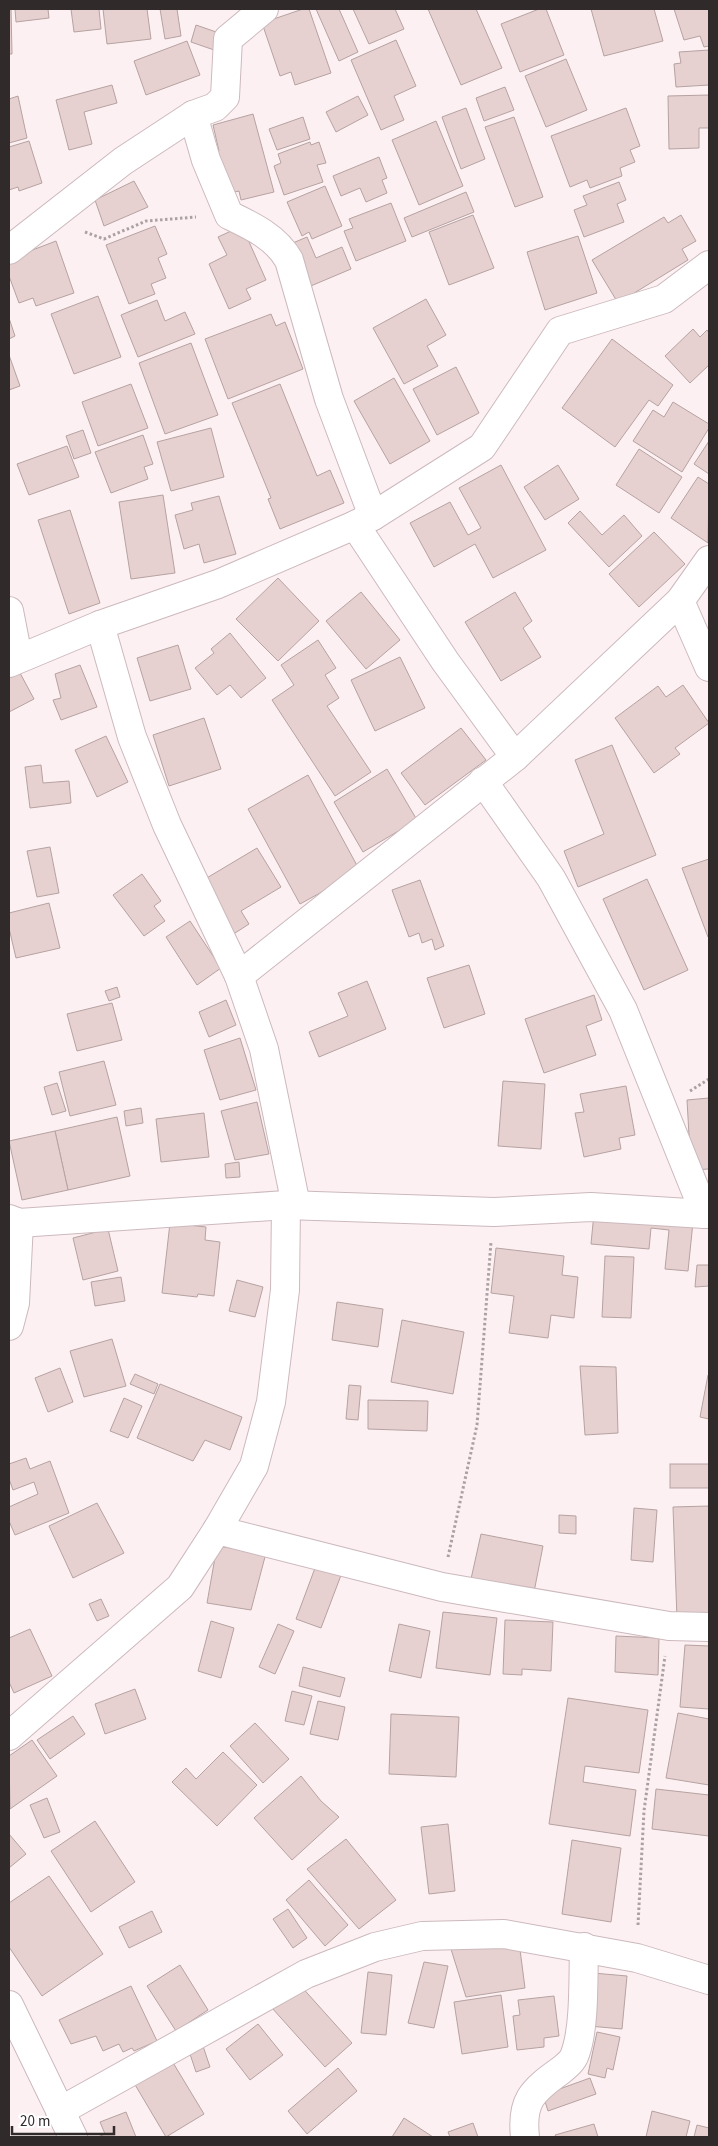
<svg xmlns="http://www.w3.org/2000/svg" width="718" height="2146" viewBox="0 0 718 2146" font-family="'Source Sans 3',sans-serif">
	<rect width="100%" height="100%" fill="#fdf0f3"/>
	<g fill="#e6d1d0" stroke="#b5a2a1">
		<polygon points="9,9 11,9 12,54 9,54"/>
		<polygon points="15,9 48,9 49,18 16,22"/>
		<polygon points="71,9 99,9 101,29 74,32"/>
		<polygon points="103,9 147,9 151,39 107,44"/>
		<polygon points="160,9 177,9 181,36 165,39"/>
		<polygon points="303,9 309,9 331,73 295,85 291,72 280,76 262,23"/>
		<polygon points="316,9 339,9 358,52 339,61"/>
		<polygon points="353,9 395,9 404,29 369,44"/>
		<polygon points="428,9 476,9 502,68 461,85"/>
		<polygon points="539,9 546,9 564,55 520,72 501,24"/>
		<polygon points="591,9 654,9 663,41 604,56"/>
		<polygon points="674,9 709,9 709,46 704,47 700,36 684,40"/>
		<polygon points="196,25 222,34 217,51 191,42"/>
		<polygon points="396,40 416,86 394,96 404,120 381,130 351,60"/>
		<polygon points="187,41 200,75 146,95 134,61"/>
		<polygon points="709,50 709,85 676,87 674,64 681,63 679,52"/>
		<polygon points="566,59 587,110 546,127 525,76"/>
		<polygon points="112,85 117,103 84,112 92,144 69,150 56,100"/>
		<polygon points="505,87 514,110 484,121 476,98"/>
		<polygon points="709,95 709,128 699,128 699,148 669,149 668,96"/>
		<polygon points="18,96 27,138 9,143 9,99"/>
		<polygon points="358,96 368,115 336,132 326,112"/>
		<polygon points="466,108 485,159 461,169 442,117"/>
		<polygon points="626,108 640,146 630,150 635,162 620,168 622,176 590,188 587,180 570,187 551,136"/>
		<polygon points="253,114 274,192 241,200 239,191 230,193 210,153 219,151 213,125"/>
		<polygon points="303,117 310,139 277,150 269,129"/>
		<polygon points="514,117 543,197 515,207 485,127"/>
		<polygon points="436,121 463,186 419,205 392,140"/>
		<polygon points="29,141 42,183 19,191 18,187 9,190 9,147"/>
		<polygon points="310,142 311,145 319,142 326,163 317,165 323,182 284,195 274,166 281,163 278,154"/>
		<polygon points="379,157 387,178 382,180 387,193 366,202 360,188 341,196 333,176"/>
		<polygon points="134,181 148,207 104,226 95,200"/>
		<polygon points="619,182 626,200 617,204 624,222 584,237 574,210 587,205 583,196"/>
		<polygon points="325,186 342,226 312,239 309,232 302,236 287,202"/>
		<polygon points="466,192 474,212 412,237 404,218"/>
		<polygon points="391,203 406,241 356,261 344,231 353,228 349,219"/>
		<polygon points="473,215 494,268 449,285 429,232"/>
		<polygon points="681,215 696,241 682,249 688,260 618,303 592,260 664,217 668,223"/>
		<polygon points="155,226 167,254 158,258 166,278 151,284 155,294 129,304 106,245"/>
		<polygon points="242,226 266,280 246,289 251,299 229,309 209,264 227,255 218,237"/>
		<polygon points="578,236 597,293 545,310 527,252"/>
		<polygon points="307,237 316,258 342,247 351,269 306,288 288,245"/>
		<polygon points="56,241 74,293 36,306 33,298 19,303 9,276 9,259"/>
		<polygon points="98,296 121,357 74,374 51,314"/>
		<polygon points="426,299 446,335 427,346 438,366 404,384 373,328"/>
		<polygon points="157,300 165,321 185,312 195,334 138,357 121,315"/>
		<polygon points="271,314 276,326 285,322 303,369 228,399 205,339"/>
		<polygon points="9,318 15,336 9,339"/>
		<polygon points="693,329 700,337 707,330 709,333 709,365 690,383 665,356"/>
		<polygon points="612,339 673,385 658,406 649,400 615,447 562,408"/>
		<polygon points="191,343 218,415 165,434 139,363"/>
		<polygon points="9,355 20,386 9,390"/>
		<polygon points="456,367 479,413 437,435 413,389"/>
		<polygon points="394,378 430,441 390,464 354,401"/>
		<polygon points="131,384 148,428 98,446 82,402"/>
		<polygon points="280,384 317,476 330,470 344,503 280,529 268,499 271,498 232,403"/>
		<polygon points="673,402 709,424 709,428 682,472 633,441 653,410 664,417"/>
		<polygon points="211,428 224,477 171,491 157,442"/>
		<polygon points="83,430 91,453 74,459 66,436"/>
		<polygon points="143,435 153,464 144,467 148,479 111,493 95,452"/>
		<polygon points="709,441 709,474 694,464"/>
		<polygon points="67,446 79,477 29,495 17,464"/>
		<polygon points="639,449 682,477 659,513 616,485"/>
		<polygon points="501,465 546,550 493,578 475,544 434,567 410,523 450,502 468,535 481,528 459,488"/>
		<polygon points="558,465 579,499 545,520 524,487"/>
		<polygon points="698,477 709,484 708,543 671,518"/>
		<polygon points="163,495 175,573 131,579 119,502"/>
		<polygon points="219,496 236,554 204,563 199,544 184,549 175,515 193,510 191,503"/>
		<polygon points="70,510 100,603 69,614 38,520"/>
		<polygon points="580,511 602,535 624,515 642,536 609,567 568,523"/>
		<polygon points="654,532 685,564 639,607 609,574"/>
		<polygon points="278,578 319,621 278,661 236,619"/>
		<polygon points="361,592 400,640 366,669 326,621"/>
		<polygon points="515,592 532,621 523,628 541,657 501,681 465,622"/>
		<polygon points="230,633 266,678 241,698 230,685 217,695 195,668 214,653 211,649"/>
		<polygon points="318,640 336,668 325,675 339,698 327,706 371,772 335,796 272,700 294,685 281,665"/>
		<polygon points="178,645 191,689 150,701 137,658"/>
		<polygon points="400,657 425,708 375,731 351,680"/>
		<polygon points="80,665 97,707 61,720 53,700 61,698 55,674"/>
		<polygon points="20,673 34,699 9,712 9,678"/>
		<polygon points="683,685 709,723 675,748 680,754 654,773 615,718 658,686 666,697"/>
		<polygon points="204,718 221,769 169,786 153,735"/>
		<polygon points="461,728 486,760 425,805 401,773"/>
		<polygon points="106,736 128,782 97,797 75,750"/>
		<polygon points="612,745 656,855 578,887 564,851 604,834 575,760"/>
		<polygon points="41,765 43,783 69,781 71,803 30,808 25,767"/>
		<polygon points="387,769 417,820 363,852 334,802"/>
		<polygon points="308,775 360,871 300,904 248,809"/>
		<polygon points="50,847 59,893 37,897 27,851"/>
		<polygon points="257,848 281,887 241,911 249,924 232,935 200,882"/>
		<polygon points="709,859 709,936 708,937 682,868"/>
		<polygon points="142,874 161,901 154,906 165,921 144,936 113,895"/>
		<polygon points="647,879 688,970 644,990 603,899"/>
		<polygon points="420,880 444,946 435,950 432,939 422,943 419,933 409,937 392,890"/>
		<polygon points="49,903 60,948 16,958 9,928 9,913"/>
		<polygon points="190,921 221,968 197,985 166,937"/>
		<polygon points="469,965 485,1014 444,1028 427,978"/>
		<polygon points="367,981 386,1029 319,1057 309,1032 348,1016 338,993"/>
		<polygon points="117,987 120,997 109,1001 105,991"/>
		<polygon points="594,995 602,1020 586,1026 596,1055 544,1073 525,1019"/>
		<polygon points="226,1000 236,1025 209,1037 199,1012"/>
		<polygon points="112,1003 122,1040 77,1051 67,1014"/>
		<polygon points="240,1038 256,1090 220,1100 204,1050"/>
		<polygon points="104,1061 116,1105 70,1116 59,1072"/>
		<polygon points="503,1081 545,1084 541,1149 498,1146"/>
		<polygon points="57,1083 66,1111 52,1115 44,1087"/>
		<polygon points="626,1086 635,1135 619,1138 621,1149 584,1157 575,1113 584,1112 580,1094"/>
		<polygon points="709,1098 709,1169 691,1170 687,1100"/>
		<polygon points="257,1102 269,1154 235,1160 221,1111"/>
		<polygon points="141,1108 143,1123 126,1126 124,1111"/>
		<polygon points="204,1113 209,1157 161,1162 156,1119"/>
		<polygon points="117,1117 130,1176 68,1190 55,1131"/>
		<polygon points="55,1131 68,1190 22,1200 9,1141"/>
		<polygon points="239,1162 240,1177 226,1178 225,1164"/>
		<polygon points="594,1213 693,1222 688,1271 665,1269 669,1230 651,1228 649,1249 591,1244"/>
		<polygon points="170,1223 206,1227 205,1240 220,1242 214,1296 198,1294 197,1297 162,1293"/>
		<polygon points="108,1229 118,1271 83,1280 73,1238"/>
		<polygon points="496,1248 564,1256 562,1275 578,1277 574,1318 551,1315 548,1338 509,1333 514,1296 491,1293"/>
		<polygon points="605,1256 634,1257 631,1318 602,1317"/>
		<polygon points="697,1265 709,1265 709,1286 695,1287"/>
		<polygon points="121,1277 125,1301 95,1306 91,1282"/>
		<polygon points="237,1280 263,1287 255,1317 229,1311"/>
		<polygon points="337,1302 383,1309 378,1347 332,1340"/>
		<polygon points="402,1320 464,1332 453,1394 391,1382"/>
		<polygon points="112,1339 126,1386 84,1397 70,1351"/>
		<polygon points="580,1366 616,1367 618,1433 585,1435"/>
		<polygon points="60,1368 73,1402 48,1412 35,1378"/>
		<polygon points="135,1374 158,1384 154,1394 130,1384"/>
		<polygon points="708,1375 709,1376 709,1419 700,1417"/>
		<polygon points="160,1384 242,1417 230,1450 205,1440 193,1461 137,1438"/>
		<polygon points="349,1385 361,1386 358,1420 346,1419"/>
		<polygon points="124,1398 142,1406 128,1438 110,1431"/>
		<polygon points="368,1400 428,1401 427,1431 368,1429"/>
		<polygon points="26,1458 30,1469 50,1461 69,1513 15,1535 9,1521 9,1507 38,1494 34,1482 13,1490 9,1479 9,1464"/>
		<rect x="670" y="1464" width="39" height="24"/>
		<polygon points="97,1503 124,1553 73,1578 49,1526"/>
		<polygon points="709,1506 709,1618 677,1619 673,1507"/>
		<polygon points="634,1508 657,1510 653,1562 631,1560"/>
		<polygon points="559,1515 576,1516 576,1534 559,1533"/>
		<polygon points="481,1534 543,1546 534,1592 471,1579"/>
		<polygon points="217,1546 266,1553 251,1610 207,1603"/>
		<polygon points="318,1560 343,1570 321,1628 296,1619"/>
		<polygon points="101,1599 109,1616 97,1621 89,1604"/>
		<polygon points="443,1612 497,1618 490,1675 436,1668"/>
		<polygon points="505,1620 553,1622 551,1671 522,1669 522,1675 503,1674"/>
		<polygon points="211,1621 234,1628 221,1678 198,1671"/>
		<polygon points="278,1624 294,1631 275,1674 259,1667"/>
		<polygon points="399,1624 430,1631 421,1678 389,1671"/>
		<polygon points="30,1629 52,1676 14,1693 9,1682 9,1638"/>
		<polygon points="616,1636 659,1638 658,1675 615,1672"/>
		<polygon points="685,1645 709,1646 709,1709 680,1707"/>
		<polygon points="303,1667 345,1678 340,1697 299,1686"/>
		<polygon points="135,1689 146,1719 105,1734 95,1704"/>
		<polygon points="292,1691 312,1696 304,1725 285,1721"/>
		<polygon points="568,1698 648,1710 639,1773 585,1766 583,1782 636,1790 630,1836 549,1824"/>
		<polygon points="318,1701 345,1707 338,1740 310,1734"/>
		<polygon points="678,1713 709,1719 709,1785 666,1778"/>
		<polygon points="391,1714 459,1717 456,1777 389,1774"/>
		<polygon points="73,1716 85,1734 50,1759 37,1740"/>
		<polygon points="255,1723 289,1759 263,1783 230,1746"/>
		<polygon points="32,1740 57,1776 10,1809 9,1756"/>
		<polygon points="223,1752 257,1785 217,1826 172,1782 186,1768 196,1779"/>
		<polygon points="301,1776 321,1801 339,1817 292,1860 254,1818"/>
		<polygon points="656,1789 709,1795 709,1836 652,1829"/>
		<polygon points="47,1798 60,1832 44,1838 30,1805"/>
		<polygon points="95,1821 135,1882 91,1912 51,1851"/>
		<polygon points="448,1824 455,1891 429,1894 421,1827"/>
		<polygon points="9,1834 26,1854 9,1868"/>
		<polygon points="346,1839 396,1900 359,1929 307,1869"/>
		<polygon points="572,1840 621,1848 611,1922 562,1914"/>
		<polygon points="49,1876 103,1954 42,1996 9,1947 9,1903"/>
		<polygon points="309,1880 348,1925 325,1946 286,1900"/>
		<polygon points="288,1909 307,1938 293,1948 273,1919"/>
		<polygon points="152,1911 162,1932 129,1948 119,1927"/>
		<polygon points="519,1942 525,1988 466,1997 450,1946"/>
		<polygon points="424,1962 448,1966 434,2028 408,2023"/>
		<polygon points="180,1965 208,2010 176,2031 147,1986"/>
		<polygon points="368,1972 392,1975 386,2035 361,2033"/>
		<polygon points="593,1973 627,1976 622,2029 589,2026"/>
		<polygon points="299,1984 352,2043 325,2067 272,2008"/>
		<polygon points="131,1986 157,2041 134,2051 132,2048 123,2052 119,2044 103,2051 96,2036 71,2044 59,2020"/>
		<polygon points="501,1995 508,2047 462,2054 454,2002"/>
		<polygon points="554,1996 559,2036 544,2038 544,2047 517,2050 513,2016 520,2015 518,2000"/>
		<polygon points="258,2024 283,2055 250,2080 226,2049"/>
		<polygon points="597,2032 620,2037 613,2070 607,2068 605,2078 588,2074"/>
		<polygon points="202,2043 210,2067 196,2072 188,2048"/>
		<polygon points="172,2061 204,2114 166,2137 134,2083"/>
		<polygon points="338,2068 357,2091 307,2134 288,2111"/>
		<polygon points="590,2078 596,2094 548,2111 543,2095"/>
		<polygon points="652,2111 690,2121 686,2137 646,2137"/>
		<polygon points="126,2112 136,2137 98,2137 105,2134 100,2122"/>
		<polygon points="404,2118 433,2137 392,2137"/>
		<polygon points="473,2123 478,2137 450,2137 448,2132"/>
		<polygon points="594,2124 598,2137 556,2137 555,2135"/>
		<polygon points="697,2125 709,2128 709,2137 694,2137"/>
	</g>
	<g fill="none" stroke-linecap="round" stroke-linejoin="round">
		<g stroke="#ccb9bd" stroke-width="30">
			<g id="street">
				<path d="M193,115L206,160L229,215C252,226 276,237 289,260L329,399L373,516"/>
				<polyline points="9,250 123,161 193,115 215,107 225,97 228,39 264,9"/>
				<polyline points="355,525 445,661 515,757"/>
				<polyline points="680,601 709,667"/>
				<polyline points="9,611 18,657"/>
				<polyline points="100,625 132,737 167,825 239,976 264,1049 296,1205"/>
				<polyline points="9,663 100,625 218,584 355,525 373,516 482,447 560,331 664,299 709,265"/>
				<polyline points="483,781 551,878 623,1010 705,1214"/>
				<polyline points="239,976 515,757 680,601 709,560"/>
				<polyline points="9,1219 19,1223 286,1205 494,1212 591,1207 705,1214 709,1212"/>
				<polyline points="9,1326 15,1303 19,1223"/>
				<polyline points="217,1530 442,1587 669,1626 709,1627"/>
				<polyline points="9,1736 180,1587 217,1530 254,1466 271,1402 285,1290 286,1205"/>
				<polyline points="9,2005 73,2137"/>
				<polyline points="60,2111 306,1974 375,1947 422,1936 504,1934 637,1958 709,1980"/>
				<path d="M525,2137C521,2101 532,2091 560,2071C565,2067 573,2061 575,2054C585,2027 583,1978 584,1947"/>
			</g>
		</g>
		<g stroke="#aba1a3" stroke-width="3" stroke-dasharray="2.5 2.5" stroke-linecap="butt">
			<polyline points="85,232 104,239 146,221 196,217"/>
			<polyline points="690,1091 709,1079"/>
			<polyline points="448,1557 477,1425 491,1242"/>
			<polyline points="638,1925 644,1811 665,1656"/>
		</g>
		<use href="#street" stroke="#fff" stroke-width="28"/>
	</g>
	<rect width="718" height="2146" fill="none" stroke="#312a2b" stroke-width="20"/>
	<path d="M12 2126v8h102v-8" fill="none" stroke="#312a2b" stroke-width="2.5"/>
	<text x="20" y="2126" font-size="15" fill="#312a2b" stroke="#ffffff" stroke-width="4" paint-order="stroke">20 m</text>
</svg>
